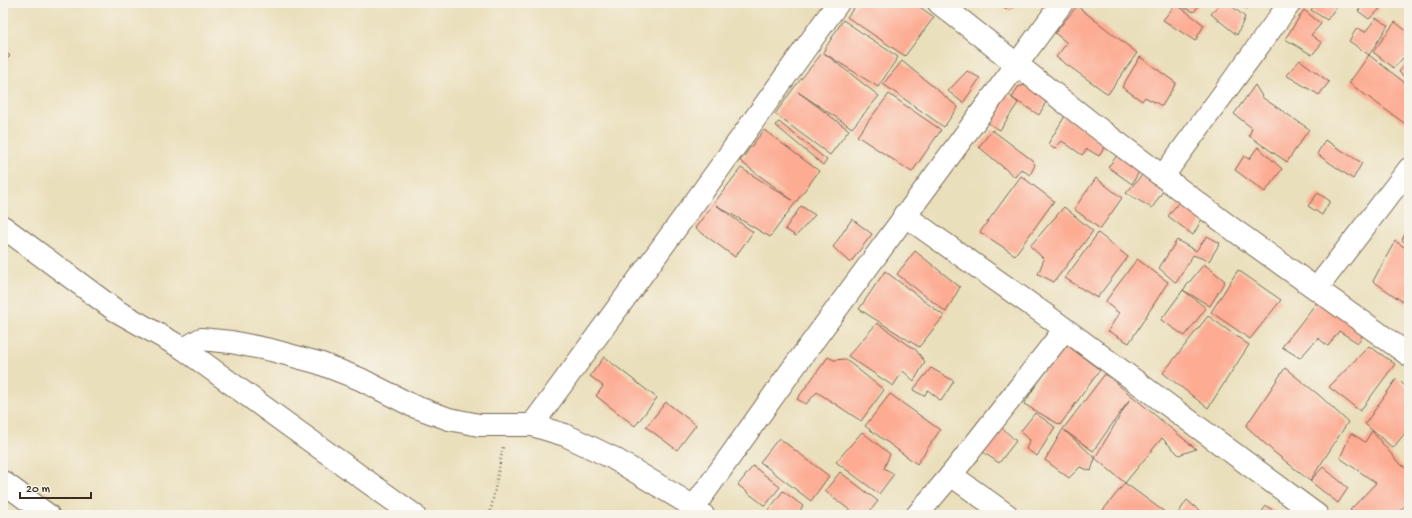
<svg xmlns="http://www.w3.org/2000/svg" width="1412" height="518" viewBox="0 0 1412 518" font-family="'Gochi Hand',sans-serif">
	<rect width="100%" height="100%" fill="#f7f3e8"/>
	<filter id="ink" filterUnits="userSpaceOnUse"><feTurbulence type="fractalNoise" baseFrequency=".025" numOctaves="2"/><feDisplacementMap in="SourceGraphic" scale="8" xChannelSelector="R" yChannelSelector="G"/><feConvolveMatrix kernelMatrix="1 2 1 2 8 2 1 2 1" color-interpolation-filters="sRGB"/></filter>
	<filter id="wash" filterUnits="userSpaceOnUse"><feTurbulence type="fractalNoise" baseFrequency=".012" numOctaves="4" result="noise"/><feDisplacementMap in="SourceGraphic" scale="16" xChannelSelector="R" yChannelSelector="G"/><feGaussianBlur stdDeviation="0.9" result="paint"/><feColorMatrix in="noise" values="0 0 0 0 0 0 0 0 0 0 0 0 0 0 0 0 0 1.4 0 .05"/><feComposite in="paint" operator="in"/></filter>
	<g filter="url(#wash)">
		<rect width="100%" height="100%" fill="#eadfbb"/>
		<g id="blocks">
			<g fill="#fdab93" fill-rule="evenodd">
				<polygon points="858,3 914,3 934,17 905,56 847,17"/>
				<polygon points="997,3 1016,3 1010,11"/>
				<polygon points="1177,3 1200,3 1194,12 1176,4"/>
				<polygon points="1220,3 1228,3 1245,17 1237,35 1211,14"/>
				<polygon points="1240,3 1251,3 1247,9"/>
				<polygon points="1315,3 1339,3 1327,20 1311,10"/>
				<polygon points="1365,3 1373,3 1380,9 1369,19 1358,11"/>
				<polygon points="1176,4 1204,25 1195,41 1163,20"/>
				<polygon points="1077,6 1137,53 1108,94 1056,57 1067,43 1055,33"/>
				<polygon points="1304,10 1321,24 1311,35 1322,43 1312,55 1285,39"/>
				<polygon points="1376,18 1388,25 1369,55 1349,41 1357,28 1365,32"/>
				<polygon points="843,20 898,57 878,87 824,53 879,96 852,128 798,92 849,130 830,155 775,114 793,89 823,52"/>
				<polygon points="1395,22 1409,33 1409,61 1403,58 1394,68 1373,52"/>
				<polygon points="3,49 10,56 3,63"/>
				<polygon points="1369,55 1409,86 1409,116 1404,123 1349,83"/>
				<polygon points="1140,57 1176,83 1162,106 1145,97 1142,101 1122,87"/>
				<polygon points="1300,60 1329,82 1319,95 1286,75"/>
				<polygon points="902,61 958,107 944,127 883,84"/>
				<polygon points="1405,64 1409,67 1409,82 1399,72"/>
				<polygon points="967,71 980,78 963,103 948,91"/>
				<polygon points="1028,84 1047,100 1039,115 1012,98 1018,87"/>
				<polygon points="1255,85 1263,98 1309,129 1287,162 1249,136 1252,128 1234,114"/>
				<polygon points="1007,93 1018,103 1000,130 986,122"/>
				<polygon points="889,94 941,130 912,172 857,136"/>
				<polygon points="1065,116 1106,145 1099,156 1087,149 1082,155 1062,141 1054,149 1048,144"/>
				<polygon points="779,122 827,160 823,165 775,125"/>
				<polygon points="764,130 819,171 770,237 716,205 753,232 735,257 695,228 741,168 792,200 740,161"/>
				<polygon points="992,130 1032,160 1035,165 1030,175 1021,169 1015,177 979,147"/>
				<polygon points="1325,140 1362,163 1353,179 1317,154"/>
				<polygon points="1258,147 1282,169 1265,192 1235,170 1244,156 1249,159"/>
				<polygon points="1119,153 1140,170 1132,184 1108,167"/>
				<polygon points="1142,175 1163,191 1152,208 1126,193"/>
				<polygon points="1021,176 1054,201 1015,255 980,232"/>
				<polygon points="1096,178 1122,198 1100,229 1074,209"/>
				<polygon points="1318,193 1330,201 1322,215 1308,206"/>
				<polygon points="1179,202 1202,219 1193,235 1168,216"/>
				<polygon points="801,206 815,215 796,236 785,229"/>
				<polygon points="1064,207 1093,231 1054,282 1038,274 1044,259 1030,246"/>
				<polygon points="852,219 872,234 850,263 833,247"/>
				<polygon points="1409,226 1409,244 1402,240"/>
				<polygon points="1098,233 1128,257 1097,298 1065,278"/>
				<polygon points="1207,236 1220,243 1209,261 1193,255 1176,283 1159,268 1177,240 1196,251"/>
				<polygon points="1395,241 1409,250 1409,298 1406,304 1373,281"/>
				<polygon points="915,251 960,287 946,312 897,274"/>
				<polygon points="1137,259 1168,282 1129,343 1108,331 1119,313 1105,302"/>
				<polygon points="1204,264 1225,281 1210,306 1183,290"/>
				<polygon points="1238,270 1281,300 1250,339 1211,312"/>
				<polygon points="885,271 944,316 919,347 859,309"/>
				<polygon points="1183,290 1206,308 1185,336 1161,320"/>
				<polygon points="1317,302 1368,325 1358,343 1339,331 1328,346 1318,338 1300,358 1282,347"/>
				<polygon points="1208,316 1249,345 1208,408 1163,373"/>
				<polygon points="877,323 916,350 925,362 914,381 903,371 893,386 848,356"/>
				<polygon points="1063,342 1100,370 1060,425 1024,404"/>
				<polygon points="1369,346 1395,364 1360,411 1329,387"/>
				<polygon points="604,357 657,398 635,426 596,396 603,386 590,376"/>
				<polygon points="828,357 834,360 845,359 884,390 861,421 817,392 806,404 797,399"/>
				<polygon points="931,368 954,381 941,401 928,390 924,396 913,390"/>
				<polygon points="1285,368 1320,396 1348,422 1310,481 1274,452 1246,426"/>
				<path d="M1105,374L1132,396L1196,449L1179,455L1162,438L1125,483L1095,458L1091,471L1080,467L1069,478L1045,460L1063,429ZM1130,399L1095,458L1064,430L1093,451Z"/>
				<polygon points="1397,378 1409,390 1409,428 1393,448 1365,424"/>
				<polygon points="890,394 940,430 917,464 865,426"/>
				<polygon points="666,402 696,425 677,450 646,427"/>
				<polygon points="1035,413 1055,427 1037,456 1026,449 1030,440 1020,432"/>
				<polygon points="1000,426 1016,441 999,463 983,452"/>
				<polygon points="1372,431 1397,461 1409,471 1409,501 1396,515 1357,515 1350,510 1376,483 1340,458 1351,433 1365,442"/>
				<polygon points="862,432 890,454 884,468 894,474 879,494 836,462"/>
				<polygon points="779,438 829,476 811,501 760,462"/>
				<polygon points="753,466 780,487 765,506 738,485"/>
				<polygon points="1323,467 1348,488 1338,503 1310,481"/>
				<polygon points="840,472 878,501 867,515 856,515 825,491"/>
				<polygon points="1125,483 1166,513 1165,515 1099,515"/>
				<polygon points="783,491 803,506 797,515 772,515 768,511"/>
				<polygon points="1187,500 1204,515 1177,515"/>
				<polygon points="1266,506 1278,513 1276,515 1262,515 1260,514"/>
			</g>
		</g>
	</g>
	<g filter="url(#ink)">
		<use href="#blocks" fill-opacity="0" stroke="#786955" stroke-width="1"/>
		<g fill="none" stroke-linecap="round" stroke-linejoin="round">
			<g stroke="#786955" stroke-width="24">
				<g id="street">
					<polyline points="939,3 1090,122 1234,230 1409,355"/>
					<polyline points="1163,176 1290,3"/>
					<polyline points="904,215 1050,318 1317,515"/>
					<polyline points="3,227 115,310 184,349 201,339 231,342 271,350 319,363 360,379 413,406 449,419 479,425 532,425 565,435 613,458 694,507 703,515"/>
					<polyline points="1317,288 1409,169"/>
					<polyline points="184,349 287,424 414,515"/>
					<polyline points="532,425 703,191 838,3"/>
					<polyline points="951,475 1007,515"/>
					<polyline points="3,482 48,515"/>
					<polyline points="694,507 791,371 1062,3"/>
					<polyline points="917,515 951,475 1065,329"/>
				</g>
			</g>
			<polyline stroke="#786955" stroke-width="2.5" stroke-dasharray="1 3" stroke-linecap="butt" points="490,515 503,447"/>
			<use href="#street" stroke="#fff" stroke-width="22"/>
		</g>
	</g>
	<rect width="1412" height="518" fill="none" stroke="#f7f3e8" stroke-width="16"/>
	<path d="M20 492v6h71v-6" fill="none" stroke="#3b2a1e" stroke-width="2"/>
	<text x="26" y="492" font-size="12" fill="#3b2a1e" stroke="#f7f3e8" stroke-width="3" paint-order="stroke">20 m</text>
</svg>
